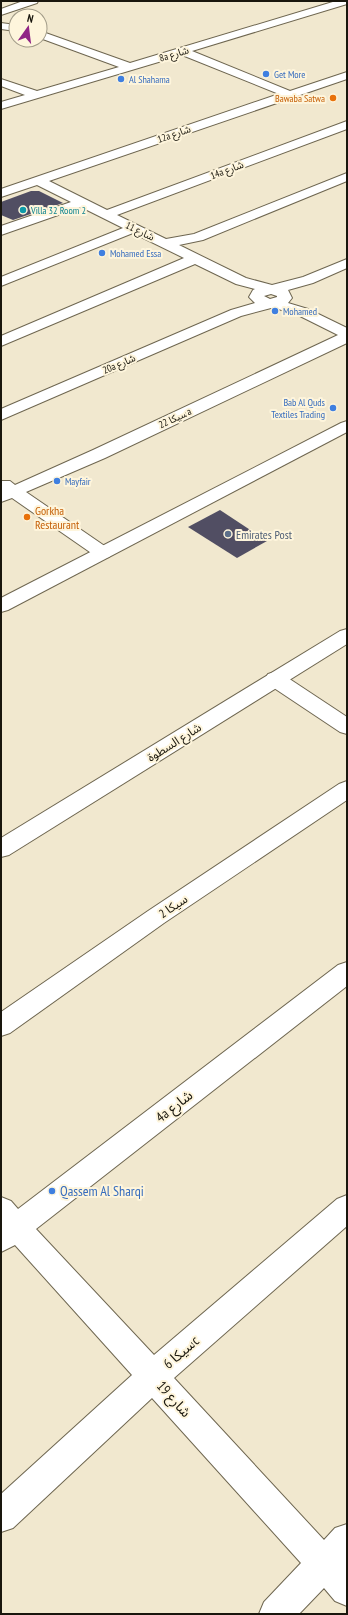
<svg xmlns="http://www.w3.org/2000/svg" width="348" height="1615" viewBox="0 0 348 1615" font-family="'PT Sans Narrow','Noto Sans Arabic',sans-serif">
	<rect width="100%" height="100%" fill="#f1e8cf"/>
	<g fill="#514e63">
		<polygon points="31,191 39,191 63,203 13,220 1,215 1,202"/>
		<polygon points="220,510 267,541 237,558 188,527"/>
	</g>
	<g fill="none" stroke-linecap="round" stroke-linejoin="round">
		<g stroke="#6e6650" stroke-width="2">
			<g id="minor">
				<polygon points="23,1 38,1 37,3 1,15 1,9"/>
				<path d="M336,1H347V4L192,51L290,91L347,72V79L49,181L107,210L347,121V129L117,215L166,239L194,234L347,173V181L203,240L179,245L246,278L272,285L303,277L347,259V268L313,283L288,290L292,298L288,303L308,309L347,328V343L105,458L26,492L109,549L112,553L109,557L103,558L97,557L12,498L1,502V481H10L15,485L93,450L338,335L298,315L275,308H271L241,316L1,420V409L231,310L255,303L249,297L253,290L255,289L236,284L195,264L1,346V336L184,258L133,233L1,286V277L123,228L81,207L1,235V226L71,202L37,185L1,197V189L279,94L182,55L1,109V102L25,95L1,86V79L37,91L119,67L40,38V31L130,63ZM271,294L277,296V297L270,299L264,296Z"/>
				<polygon points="1,23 16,25 16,31 1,29"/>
				<polygon points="275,672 282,674 347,717 347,734 340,732 268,684 265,679 268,674"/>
				<polygon points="347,781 347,800 164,923 10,1033 1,1036 1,1012 148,911 339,784"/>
				<polygon points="347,962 347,986 36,1229 154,1355 337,1199 347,1195 347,1226 174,1378 324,1540 335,1528 347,1524 347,1606 335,1601 324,1588 299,1614 259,1614 264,1602 301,1563 152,1398 13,1528 1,1532 1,1494 132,1375 15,1245 1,1252 1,1197 11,1201 18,1209 338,965"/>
			</g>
		</g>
		<g stroke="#6e6650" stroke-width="2">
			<g id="major">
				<polygon points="347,421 347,432 8,610 1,612 1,598 341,423"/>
				<polygon points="347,629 347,644 9,855 1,857 1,838 340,631"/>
			</g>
		</g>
		<use href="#minor" fill="#fff" fill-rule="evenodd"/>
		<use href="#major" fill="#fff" fill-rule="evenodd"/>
	</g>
	<g fill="#3f7fe0" stroke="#fef5dc" stroke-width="1.5">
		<circle cx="266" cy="74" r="4"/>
		<circle cx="121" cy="79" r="4"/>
		<circle cx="102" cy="253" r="4"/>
		<circle cx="275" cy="311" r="4"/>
		<circle cx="333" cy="408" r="4"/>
		<circle cx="57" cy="481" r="4"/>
		<circle cx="52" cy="1191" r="4"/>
	</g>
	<g fill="#e8710a" stroke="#fef5dc" stroke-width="1.5">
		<circle cx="333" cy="98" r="4"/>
		<circle cx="27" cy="517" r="4"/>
	</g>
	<circle fill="#0f9aa8" stroke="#fef5dc" stroke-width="1.5" cx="23" cy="210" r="4"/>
	<circle fill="#5c6f8a" stroke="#fef5dc" stroke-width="1.5" cx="228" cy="534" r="4"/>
	<g text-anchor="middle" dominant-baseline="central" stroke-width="4" stroke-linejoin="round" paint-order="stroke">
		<g font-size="10" fill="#19160d" stroke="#fef5dc">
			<text transform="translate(174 54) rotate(-17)">8a شارع</text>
			<text transform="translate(174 134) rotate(-19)">12a شارع</text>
			<text transform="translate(227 170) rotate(-21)">14a شارع</text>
			<text transform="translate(140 231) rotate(26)">شارع 11</text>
			<text transform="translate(119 364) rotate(-23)">20a شارع</text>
			<text transform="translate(175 418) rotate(-25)">سيكا 22a</text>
		</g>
		<g font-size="10" fill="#366cbe" stroke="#fef5dc" text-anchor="start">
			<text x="274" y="74">Get More</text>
			<text x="129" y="79">Al Shahama</text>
			<text x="110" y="253">Mohamed Essa</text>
			<text x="283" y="311">Mohamed</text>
			<text x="325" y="402" text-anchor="end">Bab Al Quds<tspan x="325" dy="12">Textiles Trading</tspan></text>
			<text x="65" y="481">Mayfair</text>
		</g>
		<g font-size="10" fill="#c56008" stroke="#fef5dc" text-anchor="end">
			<text x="325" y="98">Bawaba Satwa</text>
		</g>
		<g font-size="10" fill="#0d838f" stroke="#fef5dc" text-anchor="start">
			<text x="31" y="210">Villa 32 Room 2</text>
		</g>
		<g font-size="12" fill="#c56008" stroke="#fef5dc" text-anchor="start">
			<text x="35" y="510">Gorkha<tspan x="35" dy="14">Restaurant</tspan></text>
		</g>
		<g font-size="12" fill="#4e5e75" stroke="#fef5dc" text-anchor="start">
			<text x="236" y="534">Emirates Post</text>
		</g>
		<g font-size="12" fill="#19160d" stroke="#fef5dc">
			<text transform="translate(174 742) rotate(-32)">شارع السطوة</text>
			<text transform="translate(173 906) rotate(-34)">سيكا 2</text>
		</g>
		<g font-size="14" fill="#19160d" stroke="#fef5dc">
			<text transform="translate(174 1106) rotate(-38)">4a شارع</text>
			<text transform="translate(181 1352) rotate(-41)">سيكا 6c</text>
			<text transform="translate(174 1399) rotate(48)">شارع 19</text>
		</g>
		<g font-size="14" fill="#366cbe" stroke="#fef5dc" text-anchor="start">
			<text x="60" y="1191">Qassem Al Sharqi</text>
		</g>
	</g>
	<rect width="348" height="1615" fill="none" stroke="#19160d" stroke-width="4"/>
	<g transform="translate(28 28) rotate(14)"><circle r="19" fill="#fef5dc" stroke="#a29c89"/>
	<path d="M0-3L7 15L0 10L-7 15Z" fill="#912385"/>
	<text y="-6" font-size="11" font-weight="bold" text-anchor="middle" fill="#19160d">N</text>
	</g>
</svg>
